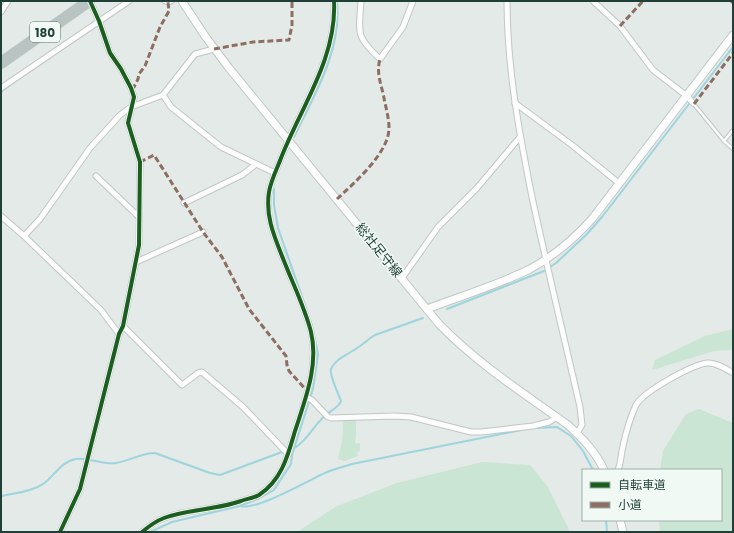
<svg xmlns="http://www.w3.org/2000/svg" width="734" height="533" viewBox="0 0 734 533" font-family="Poppins,'Noto Sans JP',sans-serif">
	<rect width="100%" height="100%" fill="#e3eae7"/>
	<g fill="#cae5d3">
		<polygon points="733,329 733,350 714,351 652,370 655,360 705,336"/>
		<polygon points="699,409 733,423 733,532 660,532 659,520 721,520 721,470 660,470 663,451 686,414"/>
		<path d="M342,419H356V434L355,443H360V451L357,452L358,456L345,461L338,459C341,445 345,434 342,419Z"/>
		<polygon points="482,462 530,465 548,487 570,532 297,532 337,506 397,483"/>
	</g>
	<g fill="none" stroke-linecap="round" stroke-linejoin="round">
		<g stroke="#9ed4dd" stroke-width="2">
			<polyline points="1,92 10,85"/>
			<path d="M294,137C315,94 342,50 337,1"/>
			<polyline points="274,189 274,205 278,228 306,308"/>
			<polyline points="447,309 544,271 556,263 586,235 602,217 733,47"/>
			<polyline points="535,428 557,427 571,436 583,451 593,470"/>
			<path d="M292,449C305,444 315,423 327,414C332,410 339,407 341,401C339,395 329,375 331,369C336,358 349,354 357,348C364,344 368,339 375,335L423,318"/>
			<path d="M1,496C14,493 31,492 43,484C54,477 61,461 76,459C87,457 104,465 116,463C129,461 141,453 155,453L210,473L220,475L282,452"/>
			<path d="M241,506C256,511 309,480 325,473C334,469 343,467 352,464L521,430"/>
			<polyline points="606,520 607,532"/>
			<polyline points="150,532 172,522 240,506 258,499 274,490 291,464 292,455 313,389 318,354 311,322"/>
		</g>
		<g stroke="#c0c7c4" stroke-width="4.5">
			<g id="lane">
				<polyline points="693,103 724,141 733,149"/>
				<polyline points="724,141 733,130"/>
			</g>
		</g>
		<g stroke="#c0c7c4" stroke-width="7">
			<g id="street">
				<polyline points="165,1 168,2 171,1"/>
				<path d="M361,1C359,33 355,36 380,59L403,27L413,1"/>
				<path d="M507,1C507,67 519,132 532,197C547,267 564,337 580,407L582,425L577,433"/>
				<polyline points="593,1 620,26 653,70 687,96 693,103"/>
				<polyline points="1,12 8,1"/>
				<polyline points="1,88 129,1"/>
				<polyline points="163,95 171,107 221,147 275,173"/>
				<polyline points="515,103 572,145 620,184"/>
				<polyline points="96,176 139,217"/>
				<polyline points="184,203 242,175 255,165"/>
				<polyline points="1,216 24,236 101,310 119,334"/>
				<polyline points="24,236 40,219 90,148 120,115 131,107 163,95 195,54 214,49"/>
				<polyline points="136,262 203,232"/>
				<polyline points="402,278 438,227 477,188 520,137"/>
				<polyline points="123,326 182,385 198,373 202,372 243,407 288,454"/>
				<polyline points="306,397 312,400 328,417 331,418 395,416 411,417 471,432 481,432 533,426 549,422 557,417"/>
				<path d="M618,470C621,463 621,454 623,446C626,432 630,418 636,405C644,391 692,365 707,363C716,362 726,369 733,373"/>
				<polyline points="60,532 80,489 119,334 123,326 139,245 140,162 128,123 134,97 131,88 121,69 110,53 99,21 90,1"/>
				<path d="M142,532C148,527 156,521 164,518C188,509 216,510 241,501C246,499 254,498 259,495C282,480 288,455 295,431C305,400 319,365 311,332C305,308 293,284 284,261C275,238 265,217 269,192C271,180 277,169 281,158C301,107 337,58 334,1"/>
			</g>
		</g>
		<g stroke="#bec8c4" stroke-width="9">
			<g id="secondary">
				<path d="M182,1L205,36L229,68L439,324C478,364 523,393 568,425C582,438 596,452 604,470"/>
				<path d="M427,309C461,296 498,285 530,269C554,256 574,239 592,219L733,35"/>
				<polyline points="620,520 623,532"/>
			</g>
		</g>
		<g stroke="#bbc6c3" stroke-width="12">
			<polyline id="highway" points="1,63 89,1"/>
		</g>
		<use href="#lane" stroke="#fbfcfb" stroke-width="2.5"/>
		<use href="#street" stroke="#fbfcfb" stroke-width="5"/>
		<use href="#secondary" stroke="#fbfcfb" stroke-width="7"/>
		<use href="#highway" stroke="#b9c3c1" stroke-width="10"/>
		<g stroke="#8d6e63" stroke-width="3" stroke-dasharray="6 3" stroke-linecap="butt">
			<polyline points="731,1 733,3"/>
			<polyline points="620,26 643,1"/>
			<polyline points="214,49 253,42 289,40 292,25 292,1"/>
			<polyline points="131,88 134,87 138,79 139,74 145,66 160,27 169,11 168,2"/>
			<polyline points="694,104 733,53"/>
			<polyline points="140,162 154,155 203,232 222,257 249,309 286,356 287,365 289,371 308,392"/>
			<path d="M337,199C354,183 389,153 389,128C389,119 386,108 384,98C381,83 376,73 380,59"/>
		</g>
		<g stroke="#f1f9f5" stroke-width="6">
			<g id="cycleway">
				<polyline points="60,532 80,489 119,334 123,326 139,245 140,162 128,123 134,97 131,88 121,69 110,53 99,21 90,1"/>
				<path d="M142,532C148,527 156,521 164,518C188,509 216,510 241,501C246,499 254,498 259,495C282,480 288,455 295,431C305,400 319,365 311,332C305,308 293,284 284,261C275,238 265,217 269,192C271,180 277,169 281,158C301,107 337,58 334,1"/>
			</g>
		</g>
		<use href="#cycleway" stroke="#1b5e20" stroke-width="4"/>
	</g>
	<g text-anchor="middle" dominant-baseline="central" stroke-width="3" stroke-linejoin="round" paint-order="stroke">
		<rect fill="#f1f9f5" stroke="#5e7770" stroke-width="1" x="30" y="22" width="30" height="20" rx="3"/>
		<g font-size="12" font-weight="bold" fill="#1f3f37">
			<text x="45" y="32">180</text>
		</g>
		<g font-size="13" fill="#1f3f37" stroke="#f1f9f5">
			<text transform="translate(379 250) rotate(51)">総社足守線</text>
		</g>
	</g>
	<rect width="734" height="533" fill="none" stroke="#1f3f37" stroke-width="4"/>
	<rect x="582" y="469" width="140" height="52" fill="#f1f9f5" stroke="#9dafa9"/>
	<rect x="590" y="482" width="20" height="6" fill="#1b5e20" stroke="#9dafa9"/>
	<text x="618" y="489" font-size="12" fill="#1f3f37">自転車道</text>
	<rect x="590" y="502" width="20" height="6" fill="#8d6e63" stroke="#9dafa9"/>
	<text x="618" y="509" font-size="12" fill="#1f3f37">小道</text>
</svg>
